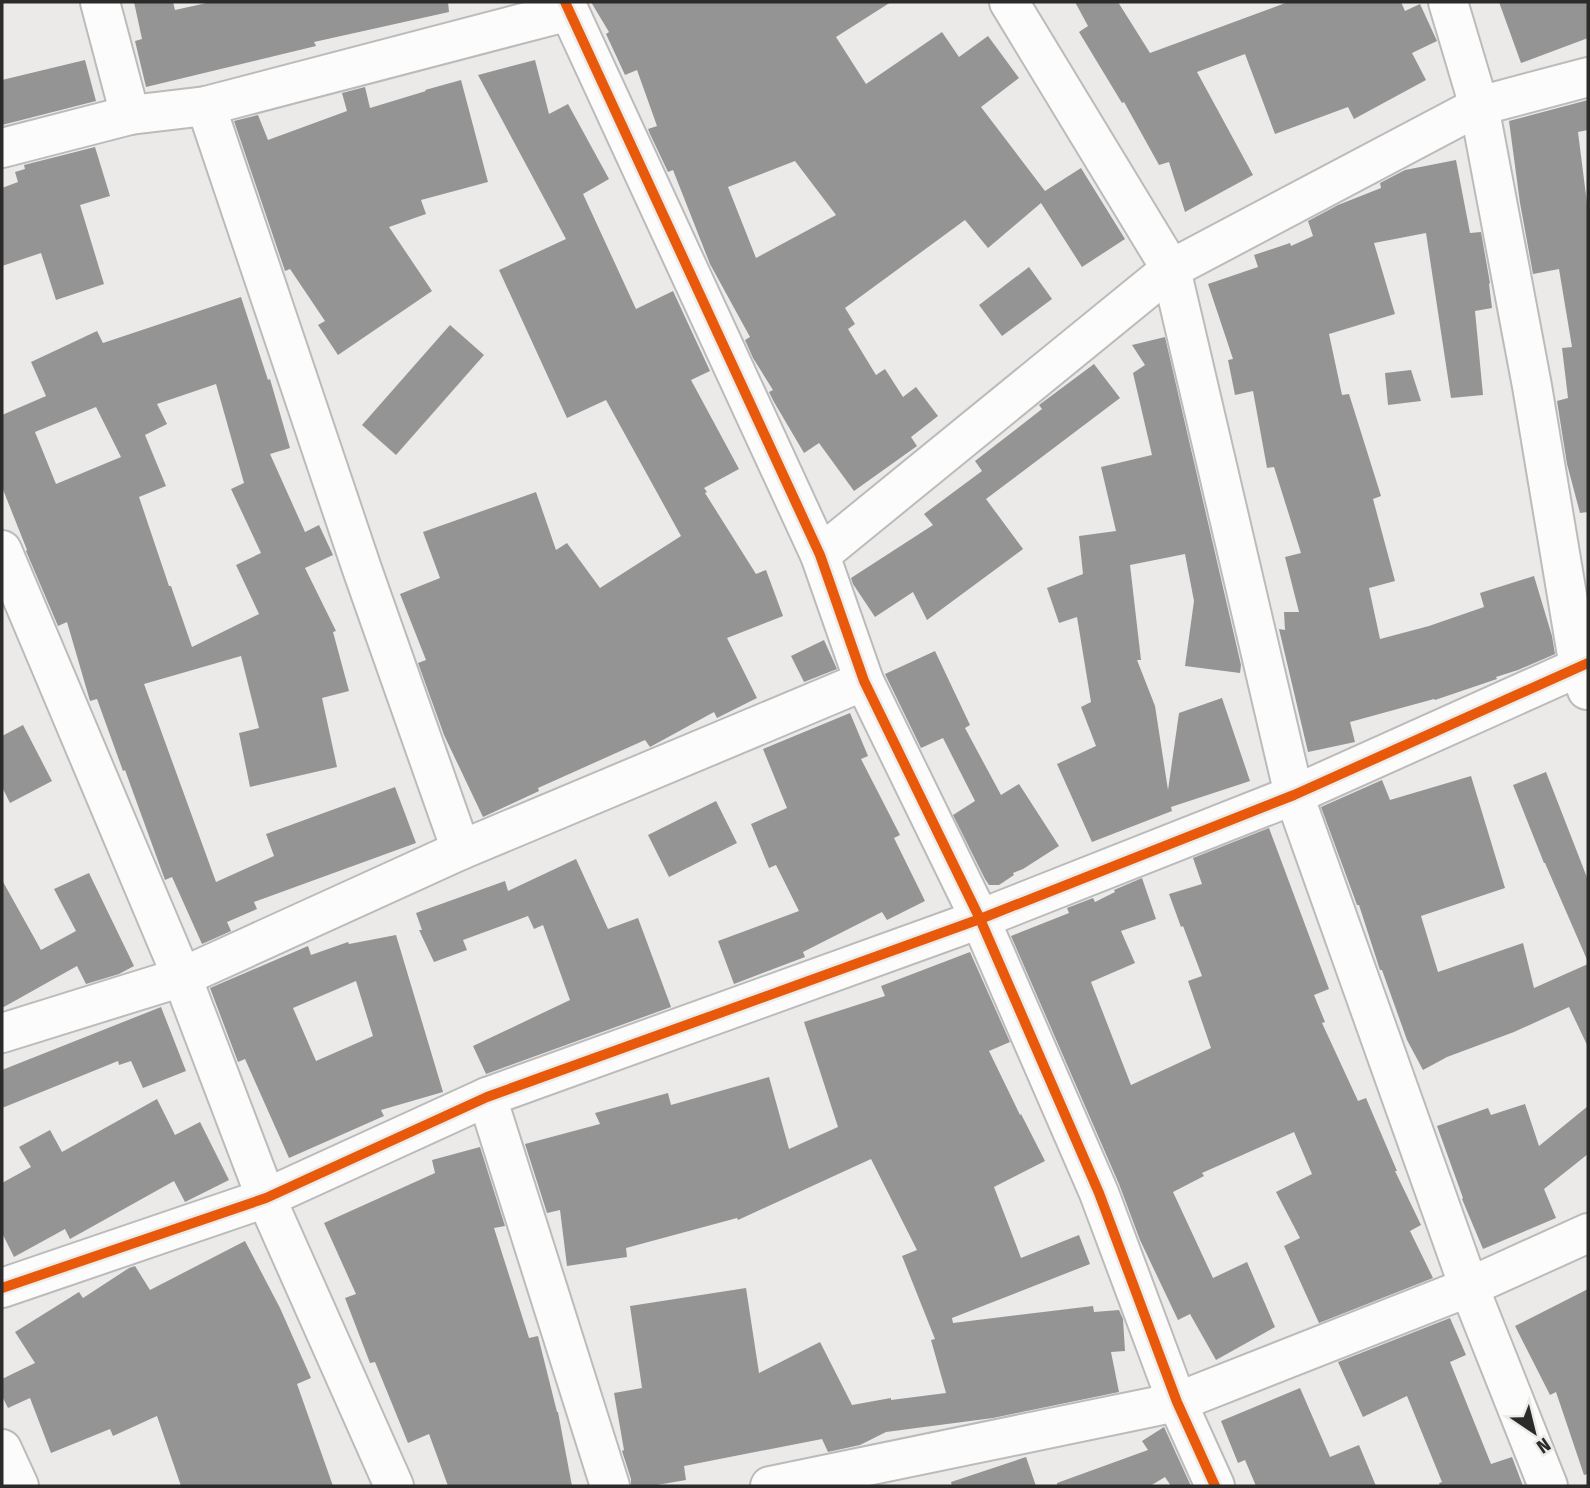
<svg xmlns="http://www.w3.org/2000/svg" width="1590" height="1488" viewBox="0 0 1590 1488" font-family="'Fira Sans Condensed',sans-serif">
	<rect width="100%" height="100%" fill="#ebeae8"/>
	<g fill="#959494" fill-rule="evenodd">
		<polygon points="134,2 173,2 175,10 211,2 448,2 449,12 314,42 316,46 146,87 135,41 142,39"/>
		<path d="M591,2H891L836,37L866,84L942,32L959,57L988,36L1019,78L981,107L1045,191L1081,168L1125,239L1082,267L1041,203L988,248L965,220L845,308L855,324L848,329L876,375L885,369L903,397L916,387L938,416L911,437L917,446L854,491L819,443L804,453L774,402L769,392L773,390L753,358L745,340L750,337L710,264L673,170L668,172L650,134L648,129L657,126L637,70L625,75L606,34L609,32ZM795,161L836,215L756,258L728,187Z"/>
		<polygon points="1075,2 1118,2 1150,53 1288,2 1401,2 1405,11 1420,4 1437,41 1412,53 1426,80 1354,119 1348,107 1275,134 1245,54 1197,72 1253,175 1185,212 1169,162 1159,165 1124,102 1122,103 1079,32 1088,26"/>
		<polygon points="1499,2 1588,2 1588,38 1521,63"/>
		<polygon points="85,60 96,101 2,125 2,80"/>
		<polygon points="535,60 549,114 568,104 609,179 583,194 636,309 673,291 710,371 691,380 739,469 704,488 707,492 705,493 756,574 766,570 783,616 727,638 757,698 717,718 714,712 650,747 645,740 538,788 539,791 483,817 444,735 418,663 426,660 400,594 440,578 423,532 536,492 556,550 567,543 600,588 681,536 606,400 567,418 499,270 566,239 478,75"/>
		<polygon points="461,80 488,182 421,200 426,214 389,227 432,291 338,355 318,325 325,321 290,269 285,271 234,121 258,115 268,140 347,111 342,93 365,87 370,108 426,91 425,90"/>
		<polygon points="1588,100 1588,130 1578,132 1588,211 1588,512 1580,513 1567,464 1557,401 1568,398 1562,348 1572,347 1559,269 1533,274 1520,203 1509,121"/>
		<polygon points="95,147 110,196 80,205 104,284 56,300 41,253 2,266 2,188 18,182 15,172 25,169 24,165"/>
		<polygon points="1456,160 1470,233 1481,232 1490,283 1489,284 1492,308 1475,311 1483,395 1451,398 1426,233 1374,243 1395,314 1329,334 1342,395 1349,394 1381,496 1373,499 1395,581 1369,588 1380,639 1429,626 1484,607 1480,593 1534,576 1552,636 1555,654 1518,670 1496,677 1497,679 1435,700 1434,699 1350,722 1355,742 1308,752 1279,629 1285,630 1284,612 1299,612 1285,557 1301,553 1274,467 1267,468 1253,391 1235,395 1228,360 1233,359 1208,284 1258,267 1254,255 1290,243 1291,246 1313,236 1308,221 1338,205 1381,188 1380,183 1405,170"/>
		<polygon points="1029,267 1052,299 1002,336 979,305"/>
		<path d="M241,297L268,380L270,379L290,448L270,454L305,532L319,525L333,555L305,568L336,631L333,632L349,691L322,698L337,767L250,787L239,733L259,728L241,656L144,684L216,882L274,856L266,834L395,787L416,843L254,902L257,909L227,922L231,931L202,944L172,877L165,880L125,770L123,771L97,699L90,701L67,622L58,626L26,551L27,550L2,487V415L46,396L31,362L97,331L103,343ZM216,384L244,483L231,489L261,553L236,565L259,614L192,647L171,586H169L139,497L166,486L145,435L167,424L157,404ZM96,407L121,457L56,484L35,432Z"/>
		<polygon points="450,325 484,355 396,455 362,425"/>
		<polygon points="1165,337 1241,665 1240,673 1185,666 1194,601 1185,554 1130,565 1141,660 1137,660 1155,706 1168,790 1179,713 1222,698 1250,781 1171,807 1172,811 1092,842 1057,764 1096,746 1081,707 1091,702 1077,617 1059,623 1047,588 1083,574 1079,536 1116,531 1101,467 1152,455 1133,373 1145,365 1132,345"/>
		<polygon points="1094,364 1120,398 986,499 1023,549 927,620 913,592 875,617 853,584 851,578 933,525 924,514 982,471 975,461 1042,409 1039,405"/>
		<polygon points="1411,370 1421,401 1388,405 1385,373"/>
		<polygon points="824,640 837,669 804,682 791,656"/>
		<polygon points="935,651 970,725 965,728 1001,795 1019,784 1059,846 1023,869 1013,873 1014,875 999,885 989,885 985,879 953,815 975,801 943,738 921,748 885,674"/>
		<polygon points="850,713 868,756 861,759 900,835 894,838 925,901 887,920 882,912 803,952 805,957 734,984 718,941 799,911 776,865 769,868 751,824 787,808 763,749"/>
		<polygon points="23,725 52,781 10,803 2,787 2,736"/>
		<polygon points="1546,772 1588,880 1588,962 1545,863 1544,863 1513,785"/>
		<polygon points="1471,776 1505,888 1421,916 1438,972 1523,943 1534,988 1588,964 1588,1047 1569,1007 1514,1032 1447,1057 1423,1070 1407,1040 1382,970 1380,970 1359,905 1357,905 1321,807 1382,780 1390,800"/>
		<polygon points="716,801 737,843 669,877 648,835"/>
		<polygon points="1269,828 1329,989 1314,995 1325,1022 1322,1023 1358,1101 1366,1098 1397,1171 1395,1171 1421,1225 1410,1231 1433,1278 1319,1323 1284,1246 1300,1238 1276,1192 1312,1174 1294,1132 1202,1173 1204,1176 1173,1192 1213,1278 1247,1262 1275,1327 1216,1360 1190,1314 1178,1320 1140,1240 1119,1184 1011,936 1069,913 1067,908 1093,898 1095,902 1115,892 1114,890 1142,878 1156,919 1121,931 1135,963 1091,982 1131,1085 1211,1048 1188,981 1202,976 1183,926 1181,927 1169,894 1202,884 1193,858"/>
		<polygon points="576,859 608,929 638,918 671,1007 486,1074 473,1046 570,1000 543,925 534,929 528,916 463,940 467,950 434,962 419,930 422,930 416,913 505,881 508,891"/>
		<polygon points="89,873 134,966 119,974 86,984 77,966 2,1008 2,880 41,950 76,931 54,889"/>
		<path d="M396,935L443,1092L381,1110L384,1116L289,1158L245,1059L238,1062L210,988L308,946L311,955L348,942L349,944ZM356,981L373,1036L316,1061L293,1008Z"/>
		<polygon points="970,952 1010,1042 989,1051 1020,1115 1021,1114 1045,1161 994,1187 1021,1258 1079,1235 1090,1264 952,1318 953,1323 1093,1306 1094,1312 1119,1310 1123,1319 1125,1351 1111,1352 1119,1392 993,1418 886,1432 860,1445 828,1452 822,1439 684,1466 686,1480 651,1486 631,1486 631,1479 622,1451 624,1450 614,1393 642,1388 630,1306 746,1288 759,1373 820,1342 852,1405 891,1398 891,1400 946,1393 931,1340 935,1339 902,1256 917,1250 871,1159 738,1220 737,1218 626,1248 627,1257 567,1266 560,1210 547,1213 525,1144 600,1124 595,1113 668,1093 671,1105 769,1077 789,1149 838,1127 804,1022 885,996 881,986"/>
		<polygon points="161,1007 186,1071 143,1088 131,1061 119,1065 118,1061 2,1108 2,1070"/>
		<polygon points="157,1099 175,1135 200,1122 229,1180 185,1202 174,1181 70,1239 65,1229 14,1257 2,1233 2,1183 31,1167 19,1147 50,1130 62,1152"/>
		<polygon points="1525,1104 1539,1146 1588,1106 1588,1154 1544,1189 1556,1218 1483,1249 1462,1199 1463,1198 1437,1126 1488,1108 1491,1115"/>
		<polygon points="480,1147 505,1226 494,1228 529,1338 538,1336 557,1412 558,1412 572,1486 448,1486 429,1434 408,1443 375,1362 370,1363 345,1298 356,1294 324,1223 435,1173 432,1160"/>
		<polygon points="245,1241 280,1308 311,1378 297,1384 333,1486 181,1486 157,1416 113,1436 110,1429 51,1453 30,1398 8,1408 2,1396 2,1379 35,1363 15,1332 79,1292 83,1298 129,1268 135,1266 150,1290"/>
		<polygon points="1588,1289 1588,1474 1584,1475 1556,1392 1550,1395 1515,1326"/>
		<polygon points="1450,1318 1466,1355 1450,1362 1491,1464 1512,1457 1523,1486 1440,1486 1439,1483 1442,1482 1407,1396 1363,1417 1338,1362"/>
		<polygon points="1300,1388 1330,1457 1359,1445 1376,1486 1256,1486 1245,1460 1238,1463 1221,1421"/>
		<polygon points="1164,1427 1191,1486 1171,1486 1165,1477 1150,1486 1057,1486 1057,1483 1148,1450 1142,1441"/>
		<polygon points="1026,1457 1036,1486 952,1486 951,1482"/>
	</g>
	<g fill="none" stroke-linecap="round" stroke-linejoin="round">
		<g stroke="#bcbbba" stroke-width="42">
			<g id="minor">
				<polyline points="100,2 130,115"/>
				<polyline points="565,2 820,555 864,681 980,919 1099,1193 1177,1402 1215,1486"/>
				<polyline points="1009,2 1171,269 1294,795 1469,1287 1548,1486"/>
				<polyline points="1448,2 1479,106 1532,386 1579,667 1587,690"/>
				<polyline points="206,106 362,569 461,850"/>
				<polyline points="2,148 130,115 206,106 569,11"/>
				<polyline points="2,550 182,977 266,1198 394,1486"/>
				<polyline points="820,555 1171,269 1479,106 1588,77"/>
				<polyline points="2,1033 182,977 461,850 864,681"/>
				<polyline points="487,1097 610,1486"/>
				<polyline points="2,1288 266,1198 487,1097 980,919 1294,795 1588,663"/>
				<polyline points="2,1449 19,1486"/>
				<polyline points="770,1486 1177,1402 1469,1287 1588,1233"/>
			</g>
		</g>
		<use href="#minor" stroke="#fcfcfc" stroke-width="38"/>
		<g stroke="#ecebe7" stroke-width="15">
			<g id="cycleway">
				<polyline points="565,2 820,555 864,681 980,919 1099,1193 1177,1402 1215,1486"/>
				<polyline points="2,1288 266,1198 487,1097 980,919 1294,795 1588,663"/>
			</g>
		</g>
		<use href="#cycleway" stroke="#e8590c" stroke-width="10"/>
	</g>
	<rect width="1590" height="1488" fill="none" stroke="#2b2b2a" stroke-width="7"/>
	<g transform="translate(1534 1432) rotate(145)" stroke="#ecebe7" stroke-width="5" paint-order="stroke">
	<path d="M0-5L12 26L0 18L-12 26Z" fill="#2b2b2a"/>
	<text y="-10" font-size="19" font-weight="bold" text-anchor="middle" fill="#2b2b2a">N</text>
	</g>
</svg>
